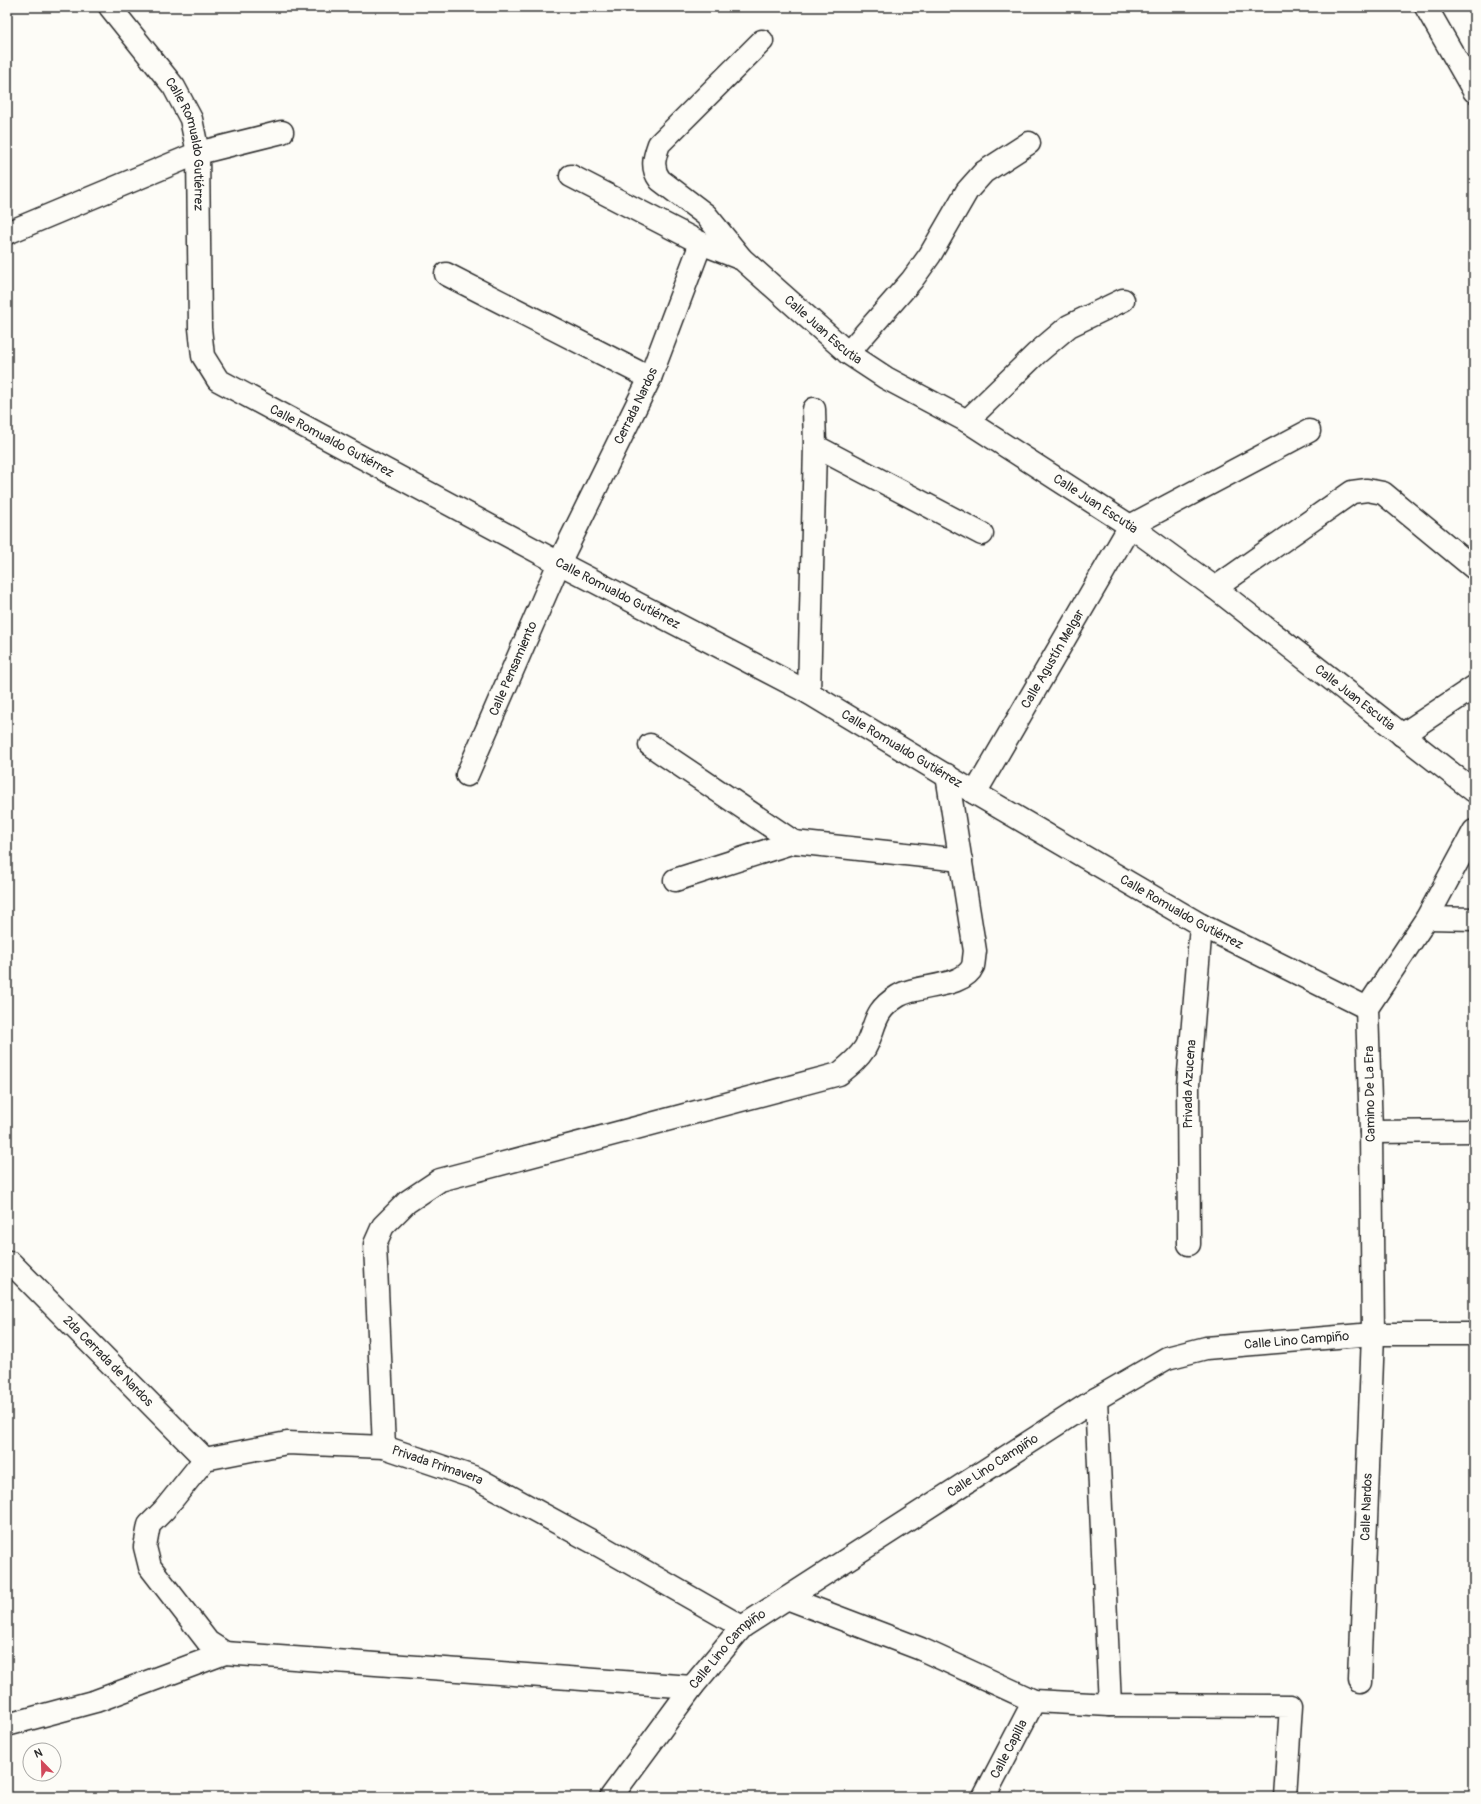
<svg xmlns="http://www.w3.org/2000/svg" width="1481" height="1804" viewBox="0 0 1481 1804" font-family="Pangolin,sans-serif">
	<rect width="100%" height="100%" fill="#fdfcf7"/>
	<filter id="ink" filterUnits="userSpaceOnUse"><feTurbulence type="fractalNoise" baseFrequency=".025" numOctaves="2"/><feDisplacementMap in="SourceGraphic" scale="8" xChannelSelector="R" yChannelSelector="G"/><feConvolveMatrix kernelMatrix="1 2 1 2 8 2 1 2 1" color-interpolation-filters="sRGB"/></filter>
	<g filter="url(#ink)">
		<g fill="none" stroke-linecap="round" stroke-linejoin="round">
			<g stroke="#2b2b2b" stroke-width="25">
				<g id="minor">
					<path id="s1" d="M110,7L174,87L191,119L198,153L200,328L203,356L218,380L559,563L809,693L975,793L1201,925L1367,1008"/>
					<polyline points="1426,7 1474,91"/>
					<path id="s2" d="M571,176L701,243L742,259L848,353L886,378L967,421L1130,526L1215,588L1474,791"/>
					<polyline points="7,233 198,153 282,132"/>
					<path d="M741,258L706,215L660,180C651,168 654,158 659,144L762,41"/>
					<polyline points="446,274 650,378"/>
					<polyline points="848,353 912,280 930,255 967,191 984,172 1029,143"/>
					<polyline points="967,421 1036,354 1069,326 1123,300"/>
					<polyline points="815,446 982,534"/>
					<polyline points="1215,588 1352,492 1367,490 1383,493 1474,568"/>
					<polyline points="809,693 815,446 814,409"/>
					<polyline points="1402,735 1474,687"/>
					<polyline points="650,745 794,842"/>
					<path id="s3" d="M467,775L559,563L650,378L701,243"/>
					<path id="s4" d="M975,793L1130,526L1309,431"/>
					<polyline points="675,880 794,842 961,860"/>
					<polyline points="1427,918 1474,919"/>
					<polyline points="1371,1132 1474,1131"/>
					<path id="s5" d="M1189,1244L1188,1085L1201,925"/>
					<path id="s6" d="M11,1263L205,1459"/>
					<polyline points="1096,1399 1110,1705"/>
					<path d="M384,1447L375,1244L383,1226L407,1202L440,1180L839,1074C849,1066 858,1059 865,1048C877,1025 872,1012 898,996C917,984 963,989 973,966C974,962 974,956 975,951L947,775"/>
					<polyline points="787,1598 921,1649 1034,1701 1110,1705 1291,1706 1285,1797"/>
					<path id="s7" d="M1360,1681L1373,1334L1371,1132L1367,1008L1427,918L1474,831"/>
					<path id="s8" d="M692,1687L225,1653L208,1642L150,1567L145,1547L149,1525L164,1510L205,1459L287,1443L384,1447L476,1478L604,1548L742,1627"/>
					<polyline points="7,1725 96,1701 225,1653"/>
					<path id="s9" d="M611,1797L692,1687L742,1627L1096,1399L1167,1358L1206,1348L1373,1334H1474"/>
					<path id="s10" d="M984,1797L1034,1701"/>
				</g>
			</g>
			<use href="#minor" stroke="#fdfcf7" stroke-width="22"/>
		</g>
	</g>
	<g text-anchor="middle" dominant-baseline="central" stroke-width="3" stroke-linejoin="round" paint-order="stroke">
		<g font-size="13" fill="#2b2b2b" stroke="#fdfcf7">
			<text stroke="none"><textPath href="#s1" startOffset="162">Calle Romualdo Gutiérrez</textPath></text>
			<text stroke="none"><textPath href="#s2" startOffset="298">Calle Juan Escutia</textPath></text>
			<text stroke="none"><textPath href="#s3" startOffset="406">Cerrada Nardos</textPath></text>
			<text stroke="none"><textPath href="#s1" startOffset="534">Calle Romualdo Gutiérrez</textPath></text>
			<text stroke="none"><textPath href="#s2" startOffset="622">Calle Juan Escutia</textPath></text>
			<text stroke="none"><textPath href="#s1" startOffset="858">Calle Romualdo Gutiérrez</textPath></text>
			<text stroke="none"><textPath href="#s4" startOffset="155">Calle Agustín Melgar</textPath></text>
			<text stroke="none"><textPath href="#s3" startOffset="116">Calle Pensamiento</textPath></text>
			<text stroke="none"><textPath href="#s2" startOffset="946">Calle Juan Escutia</textPath></text>
			<text stroke="none"><textPath href="#s1" startOffset="1182">Calle Romualdo Gutiérrez</textPath></text>
			<text stroke="none"><textPath href="#s1" startOffset="1506">Calle Romualdo Gutiérrez</textPath></text>
			<text stroke="none"><textPath href="#s5" startOffset="160">Privada Azucena</textPath></text>
			<text transform="translate(1370 1094) rotate(-91)">Camino De La Era</text>
			<text stroke="none"><textPath href="#s9" startOffset="849">Calle Lino Campiño</textPath></text>
			<text stroke="none"><textPath href="#s6" startOffset="138">2da Cerrada de Nardos</textPath></text>
			<text stroke="none"><textPath href="#s9" startOffset="513">Calle Lino Campiño</textPath></text>
			<text stroke="none"><textPath href="#s8" startOffset="950">Privada Primavera</textPath></text>
			<text stroke="none"><textPath href="#s7" startOffset="174">Calle Nardos</textPath></text>
			<text stroke="none"><textPath href="#s9" startOffset="189">Calle Lino Campiño</textPath></text>
			<text stroke="none"><textPath href="#s10" startOffset="54">Calle Capilla</textPath></text>
		</g>
	</g>
	<rect width="1481" height="1804" fill="none" stroke="#fdfcf7" stroke-width="24"/>
	<rect x="12" y="12" width="1457" height="1780" fill="none" stroke="#2b2b2b" stroke-width="1.5" filter="url(#ink)"/>
	<g transform="translate(42 1762) rotate(337)"><circle r="19" fill="#fdfcf7" stroke="#a9a8a5"/>
	<path d="M0-3L7 15L0 10L-7 15Z" fill="#d1495b"/>
	<text y="-6" font-size="11" font-weight="bold" text-anchor="middle" fill="#2b2b2b">N</text>
	</g>
</svg>
